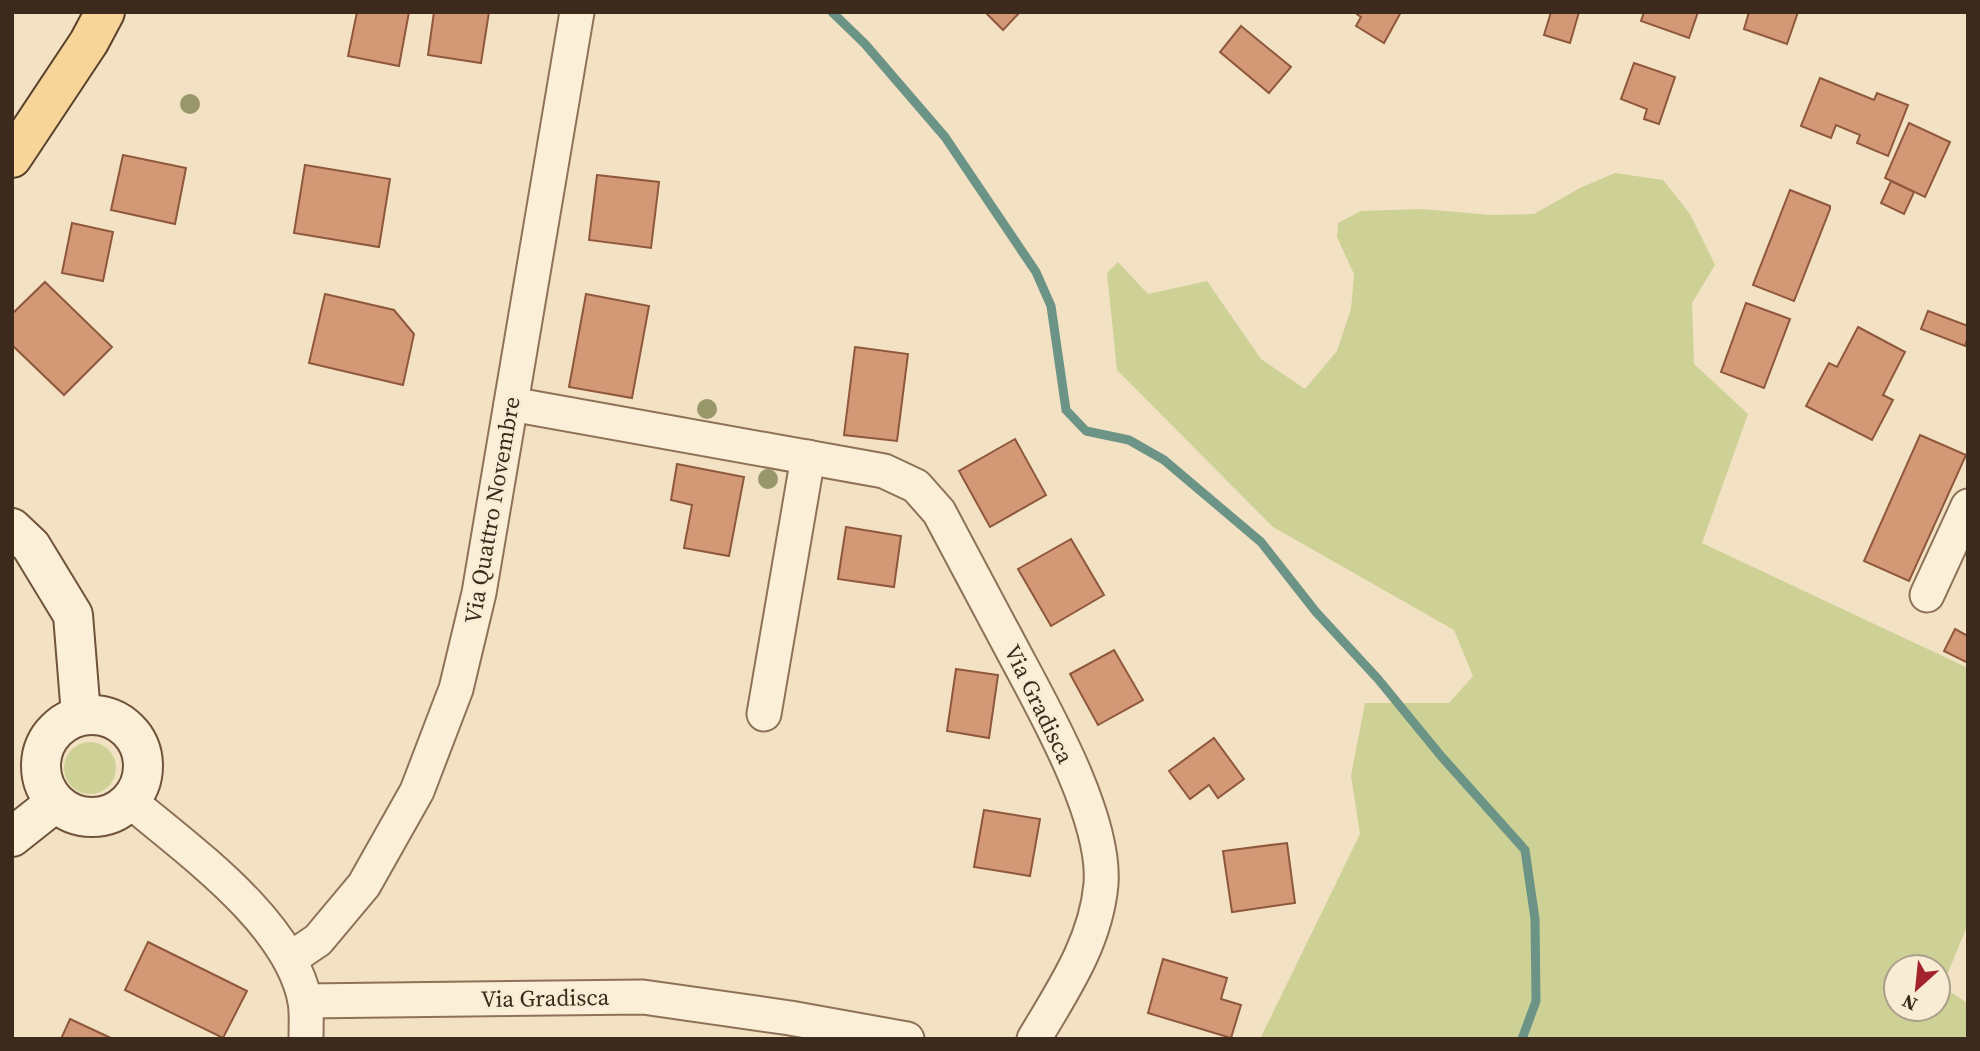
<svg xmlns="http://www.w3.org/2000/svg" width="1980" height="1051" viewBox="0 0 1980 1051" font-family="'Source Serif 4',serif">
	<rect width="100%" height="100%" fill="#f2e1c3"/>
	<g fill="#cdd196" fill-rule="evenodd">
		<path d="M1615,173L1663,180L1690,214L1715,265L1692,303L1694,364L1748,414L1702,543L1968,668V924L1942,987L1968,1003V1039H1260L1360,834L1351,776L1365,703H1449L1473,676L1454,630L1273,527L1117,370L1107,273L1118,262L1148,294L1207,281L1261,359L1305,389L1337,351L1351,309L1354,274L1337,237L1338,223L1361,211L1422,209L1491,215L1534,214L1580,188ZM1896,967H1938V1009H1896Z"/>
		<circle cx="90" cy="768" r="26"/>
	</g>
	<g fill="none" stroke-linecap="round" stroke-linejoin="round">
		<polyline stroke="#6b9487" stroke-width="9" points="832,12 865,44 945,137 1036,272 1051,306 1066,410 1086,431 1129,440 1164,460 1261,542 1316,612 1378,679 1441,756 1525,850 1535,919 1536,1001 1522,1039"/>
	</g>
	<g fill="#d39876" stroke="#8f583c" stroke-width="2">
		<polygon points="357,12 409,12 399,66 348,56"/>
		<polygon points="434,12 489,12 481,63 428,55"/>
		<polygon points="985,12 1020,12 1003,30"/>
		<polygon points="1354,12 1401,12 1384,43 1356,26 1361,17"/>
		<polygon points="1551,12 1579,12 1570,43 1544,35"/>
		<polygon points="1644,12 1698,12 1689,38 1641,21"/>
		<polygon points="1749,12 1798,12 1787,44 1744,29"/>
		<polygon points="1241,26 1291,67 1269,93 1220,52"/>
		<polygon points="1634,63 1675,77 1659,124 1644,119 1647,109 1621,99"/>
		<polygon points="1820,78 1874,100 1877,93 1908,105 1888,156 1857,143 1860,135 1836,125 1831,138 1801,126"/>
		<polygon points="1909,123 1950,142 1925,197 1885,178"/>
		<polygon points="123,155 186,168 175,224 111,210"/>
		<polygon points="305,165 390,179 379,247 294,233"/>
		<polygon points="597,175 659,182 651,248 589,240"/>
		<polygon points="1891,181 1914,192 1904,214 1881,203"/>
		<polygon points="1790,190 1830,206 1830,209 1794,301 1753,285"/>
		<polygon points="72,223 113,232 103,281 62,273"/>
		<polygon points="45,282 112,347 64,395 12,345 12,314"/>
		<polygon points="325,294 394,310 414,334 403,385 309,363"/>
		<polygon points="586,294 649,306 632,398 569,387"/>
		<polygon points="1746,303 1790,319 1764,388 1721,372"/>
		<polygon points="1928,311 1968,326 1968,337 1965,346 1921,329"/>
		<polygon points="1858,327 1905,352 1883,395 1893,400 1872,440 1806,406 1829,363 1837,367"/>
		<polygon points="855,347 908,354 897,441 844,435"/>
		<polygon points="1920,435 1966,455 1909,581 1864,561"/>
		<polygon points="1015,439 1046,495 990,527 959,471"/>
		<polygon points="677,464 744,477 729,556 684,548 692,505 671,500"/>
		<polygon points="846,527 901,536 894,587 838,579"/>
		<polygon points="1071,539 1104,595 1051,626 1018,569"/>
		<polygon points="1955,629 1968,636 1968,663 1944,651"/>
		<polygon points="1114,650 1143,700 1098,725 1070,674"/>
		<polygon points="956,669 998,675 989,738 947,731"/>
		<polygon points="1214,738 1244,779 1218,798 1209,785 1190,799 1169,771"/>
		<polygon points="984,810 1040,819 1030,876 974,867"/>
		<polygon points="1287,843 1295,903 1232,912 1223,851"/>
		<polygon points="148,942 247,991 223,1038 125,990"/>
		<polygon points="1163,959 1227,978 1221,999 1241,1005 1231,1038 1148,1013"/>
		<polygon points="70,1019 113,1039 61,1039"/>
	</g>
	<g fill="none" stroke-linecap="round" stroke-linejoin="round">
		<g stroke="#8e7258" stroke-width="37">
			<g id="street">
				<path d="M511,404L884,471L916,486L939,512C964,559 989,606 1014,653C1045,711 1106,818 1101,884C1096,942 1063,990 1034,1039"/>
				<polyline points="1927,595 1968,506"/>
				<polyline points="764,714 808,457"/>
				<path d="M130,801C189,851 290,922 305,1001C307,1013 306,1027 306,1039"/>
				<polyline points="290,959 318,940 364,885 417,791 456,689 479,593 577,12"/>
				<polyline points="305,1001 643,997 790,1018 907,1039"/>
			</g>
		</g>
		<g stroke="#70533b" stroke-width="42">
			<g id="secondary">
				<polyline points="12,528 31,546 73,615 81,715"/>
				<circle cx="92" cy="766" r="51"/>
				<polyline points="12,837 55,803"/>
			</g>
		</g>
		<g stroke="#5b402d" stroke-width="42">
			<polyline id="primary" points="12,158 89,42 105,12"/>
		</g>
		<use href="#street" stroke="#fbefd7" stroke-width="33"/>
		<use href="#secondary" stroke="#fbefd7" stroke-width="38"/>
		<use href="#primary" stroke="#f7d598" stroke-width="38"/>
	</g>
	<g fill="#98976a">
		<circle cx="190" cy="104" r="10"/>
		<circle cx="707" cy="409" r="10"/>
		<circle cx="768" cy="479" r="10"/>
	</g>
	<g text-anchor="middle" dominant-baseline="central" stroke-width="5" stroke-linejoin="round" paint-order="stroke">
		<g font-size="23" fill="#3c2b1d" stroke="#f8ecd4">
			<text transform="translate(492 510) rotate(-80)">Via Quattro Novembre</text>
			<text transform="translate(1039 704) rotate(64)">Via Gradisca</text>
			<text transform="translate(545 998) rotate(-1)">Via Gradisca</text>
		</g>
	</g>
	<rect width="1980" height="1051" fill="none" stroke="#3c2b1d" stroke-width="28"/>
	<g transform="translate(1917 988) rotate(207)"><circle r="33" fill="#f8ecd4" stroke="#ad9f8b" stroke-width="2"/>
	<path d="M0-5L12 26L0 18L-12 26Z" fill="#a2232b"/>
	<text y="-10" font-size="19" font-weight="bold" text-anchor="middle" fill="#3c2b1d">N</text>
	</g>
</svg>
